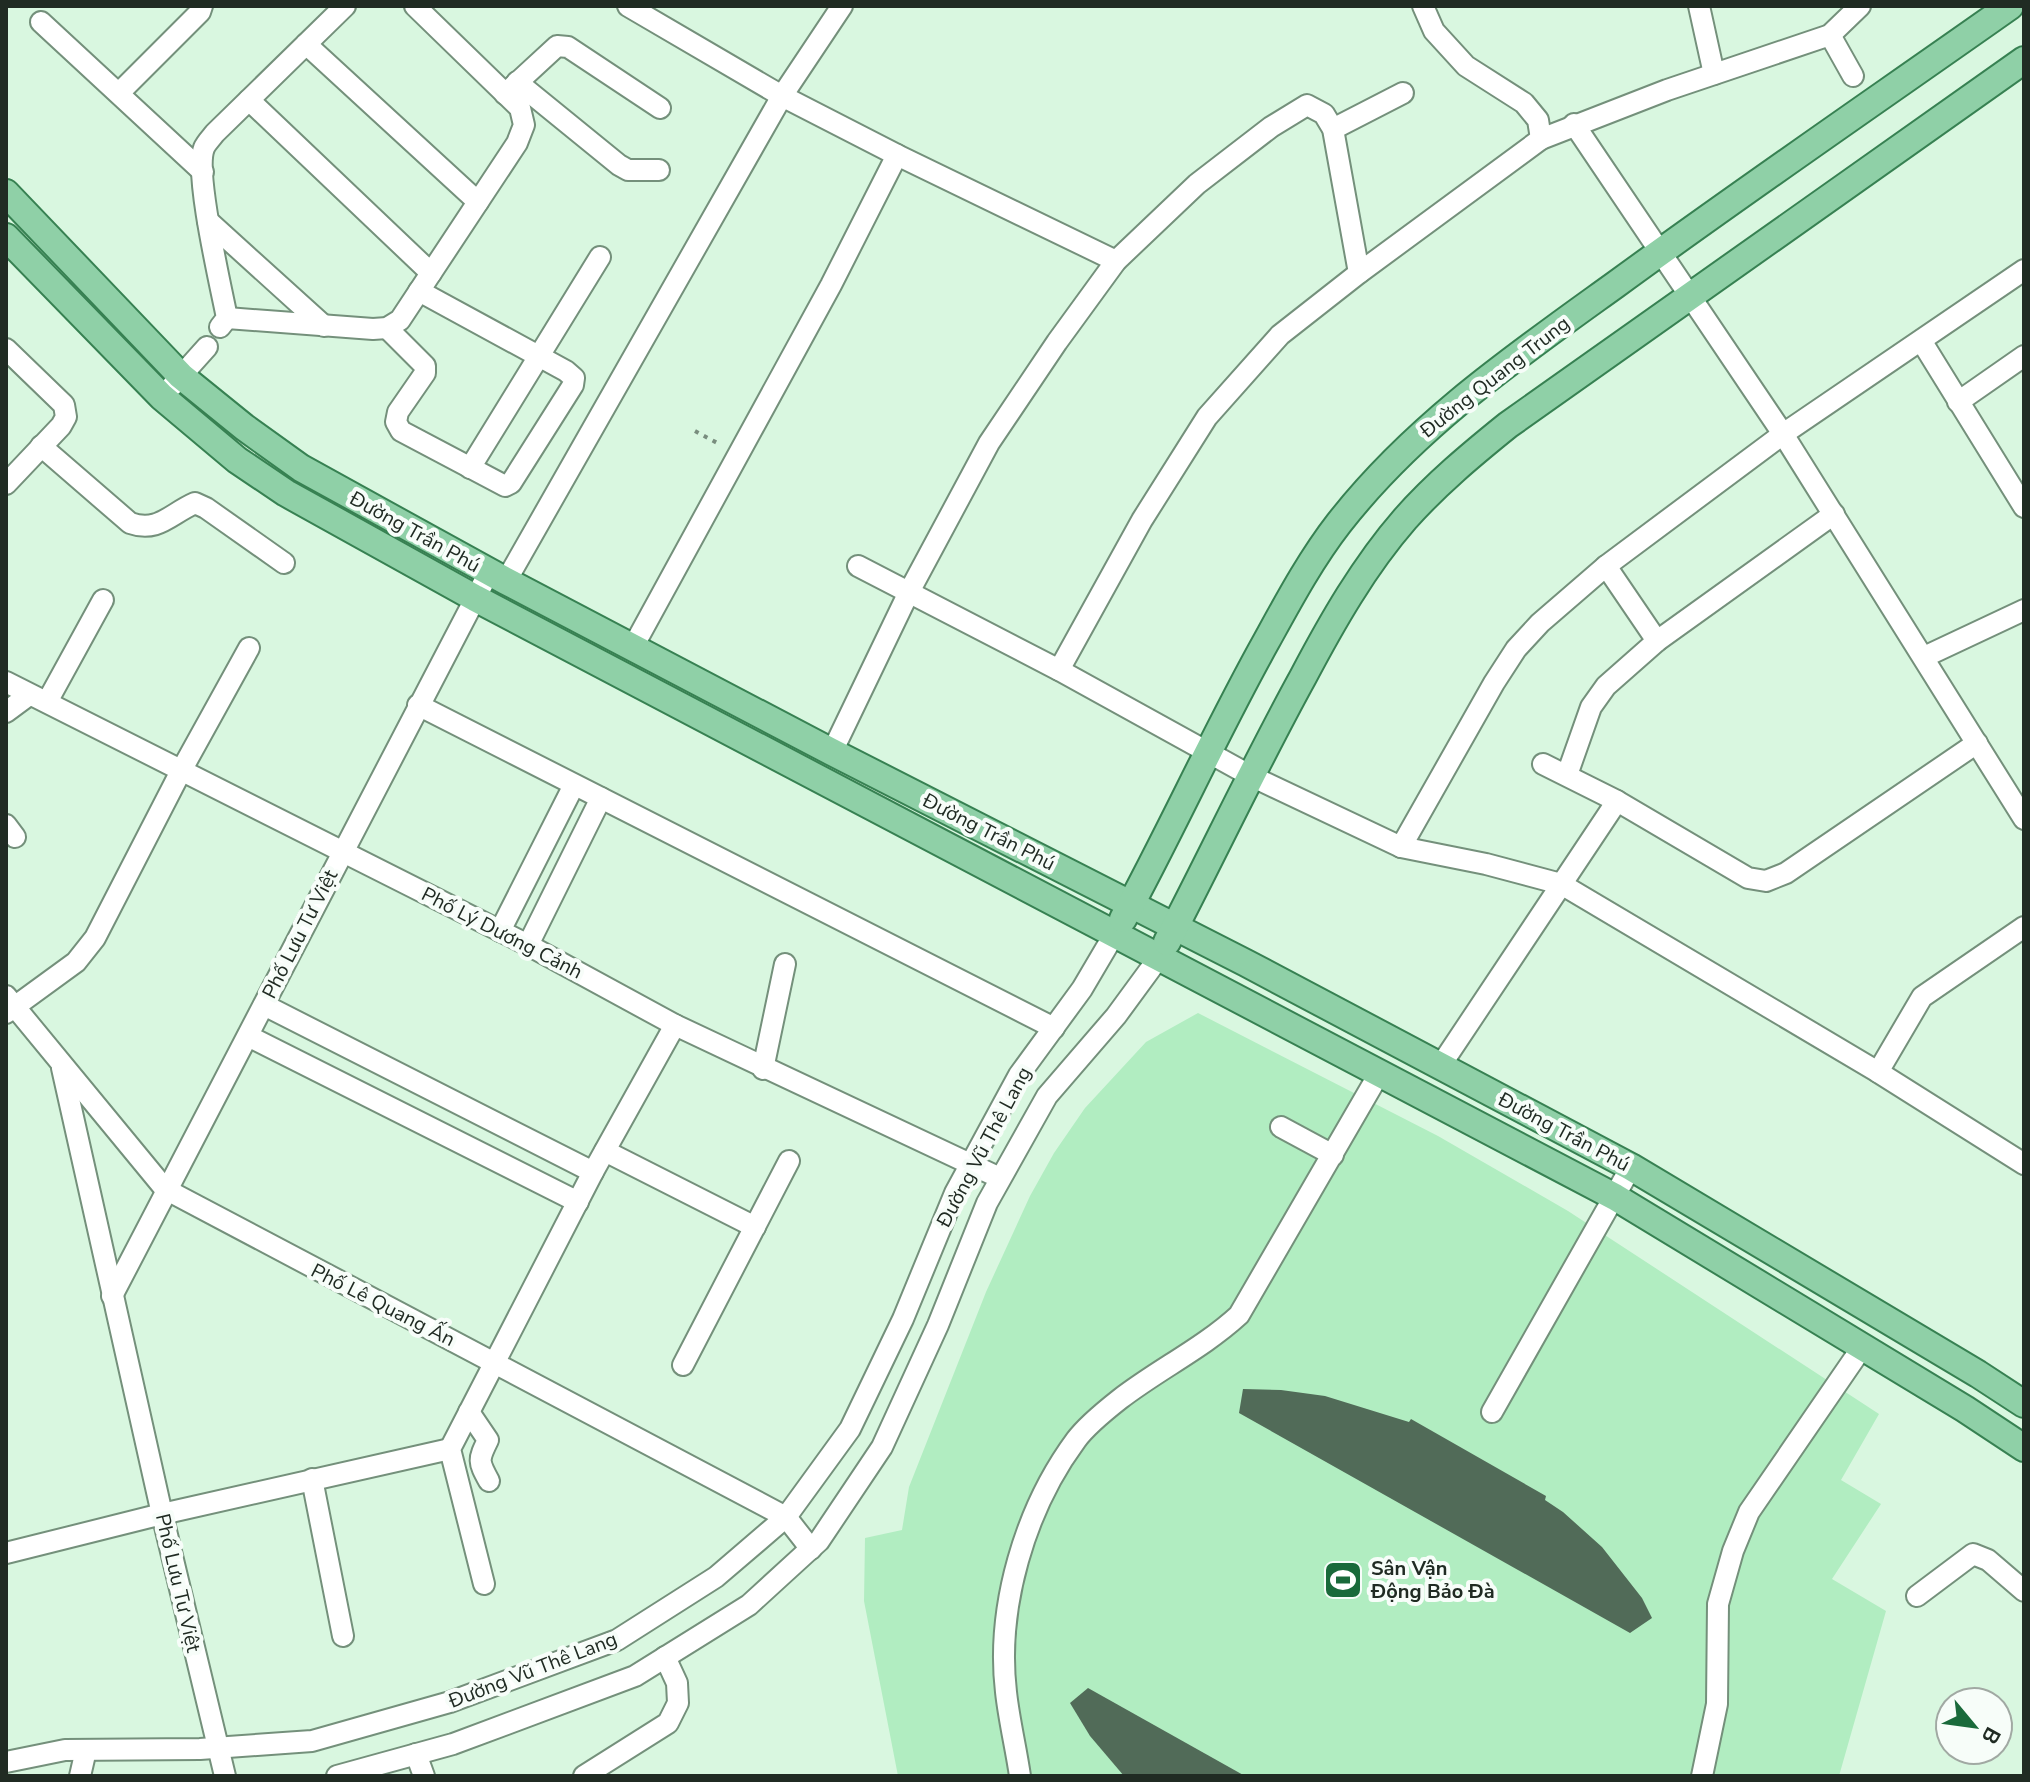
<svg xmlns="http://www.w3.org/2000/svg" width="2030" height="1782" viewBox="0 0 2030 1782" font-family="'Nunito Sans',sans-serif">
	<rect width="100%" height="100%" fill="#d9f7e0"/>
	<polygon fill="#b1edc1" points="1198,1013 1438,1136 1568,1211 1879,1414 1841,1480 1881,1504 1832,1579 1886,1611 1839,1776 898,1776 864,1601 865,1538 902,1530 909,1487 986,1292 1030,1196 1054,1153 1085,1108 1146,1042"/>
	<g fill="#516b58">
		<polygon points="1243,1389 1281,1390 1325,1396 1409,1422 1411,1419 1546,1496 1545,1500 1563,1512 1602,1547 1642,1598 1652,1618 1630,1633 1239,1413"/>
		<polygon points="1088,1688 1245,1776 1124,1776 1090,1736 1070,1703"/>
	</g>
	<g fill="none" stroke-linecap="round" stroke-linejoin="round">
		<g stroke="#74907b" stroke-width="24">
			<g id="minor">
				<polyline points="628,6 782,96 842,6"/>
				<polyline points="1423,6 1434,31 1466,66 1524,103 1538,120 1541,139"/>
				<polyline points="1699,6 1714,74"/>
				<polyline points="41,22 203,172"/>
				<polyline points="1830,35 1853,76"/>
				<polyline points="306,44 478,202"/>
				<polyline points="517,82 619,165 628,170 659,170"/>
				<polyline points="119,93 200,12 202,6"/>
				<polyline points="505,94 557,46 568,47 660,108"/>
				<polyline points="249,100 431,273"/>
				<polyline points="1574,124 1783,434 2024,819"/>
				<polyline points="1333,129 1403,93"/>
				<polyline points="208,221 324,326"/>
				<polyline points="227,318 373,329 387,328 400,320 517,143 524,125 520,108 415,6"/>
				<path d="M220,327L227,318C221,287 194,173 204,148C206,143 212,137 215,133L345,6"/>
				<polyline points="387,328 425,366 425,373 398,412 396,422 401,431 505,486 511,483 573,385 574,378 566,371 419,291"/>
				<polyline points="1922,342 2024,507"/>
				<polyline points="6,349 64,405 66,417 61,426 6,484"/>
				<polyline points="172,386 207,347"/>
				<polyline points="1958,402 2024,356"/>
				<path d="M41,446L130,523C158,533 170,514 195,503L206,508L284,563"/>
				<polyline points="470,468 600,257"/>
				<polyline points="858,566 1059,670 1251,776 1401,847 1486,864 1561,884 1878,1072 2024,1164"/>
				<polyline points="1606,566 1657,641"/>
				<polyline points="506,581 782,96 897,155 1116,261"/>
				<polyline points="633,647 831,285 897,155"/>
				<polyline points="1924,657 2024,610"/>
				<polyline points="1059,670 1142,520 1207,417 1280,335 1359,273 1541,139 1667,90 1830,35 1860,6"/>
				<polyline points="6,682 528,945 675,1025 1000,1178"/>
				<polyline points="47,702 103,600"/>
				<polyline points="418,705 1054,1028"/>
				<polyline points="6,712 29,695"/>
				<polyline points="832,752 909,592 989,443 1057,342 1116,261 1197,184 1271,127 1307,105 1324,114 1333,129 1359,273"/>
				<polyline points="1543,764 1617,801 1748,878 1766,881 1786,873 1977,743"/>
				<polyline points="1567,775 1591,707 1606,686 1657,641 1834,514"/>
				<polyline points="6,825 15,837"/>
				<polyline points="1401,847 1494,683 1516,649 1540,623 1606,566 1783,434 2024,270"/>
				<polyline points="500,931 574,785"/>
				<polyline points="528,945 601,798"/>
				<polyline points="6,996 165,1189 786,1517 811,1549"/>
				<polyline points="264,1005 593,1172"/>
				<polyline points="6,1013 76,962 95,938 181,771 249,648"/>
				<polyline points="248,1036 578,1202"/>
				<polyline points="1441,1065 1617,801"/>
				<polyline points="62,1068 162,1514 225,1776"/>
				<polyline points="763,1069 785,964"/>
				<polyline points="1878,1072 1922,997 2024,927"/>
				<polyline points="1281,1127 1333,1155"/>
				<polyline points="605,1151 755,1227"/>
				<polyline points="112,1296 489,572"/>
				<polyline points="683,1365 789,1161"/>
				<path d="M469,1412L488,1440C478,1460 478,1461 489,1481"/>
				<polyline points="1492,1412 1631,1167"/>
				<polyline points="312,1479 343,1636"/>
				<polyline points="6,1553 162,1514 450,1449"/>
				<polyline points="484,1584 450,1449 593,1172 675,1025"/>
				<polyline points="1917,1596 1973,1554 1988,1560 2024,1591"/>
				<polyline points="416,1754 424,1776"/>
				<polyline points="6,1762 65,1750 200,1749 312,1741 450,1702 617,1640 716,1577 786,1517 850,1429 903,1319 955,1193 1019,1075 1082,989 1115,933"/>
				<polyline points="80,1776 86,1750"/>
				<polyline points="337,1776 453,1744 635,1676 749,1605 819,1541 882,1447 938,1325 987,1203 1047,1096 1116,1016 1160,956"/>
				<polyline points="584,1776 668,1723 678,1703 677,1683 665,1657"/>
				<path d="M1020,1776C1016,1748 1009,1720 1006,1692C996,1607 1025,1509 1076,1440C1087,1425 1106,1410 1120,1399C1159,1369 1203,1348 1239,1315L1380,1072"/>
				<polyline points="1702,1776 1717,1704 1718,1604 1733,1551 1749,1512 1863,1346"/>
			</g>
		</g>
		<g stroke="#378152" stroke-width="30">
			<g id="major">
				<polyline points="6,193 181,376 244,427 301,468 506,581 832,752 1246,963 1631,1167 1978,1374 2024,1404"/>
				<polyline points="6,237 162,397 237,460 286,493 475,598 1615,1197 1965,1409 2024,1448"/>
				<path d="M1123,919C1173,827 1216,731 1267,640C1289,600 1311,559 1339,523C1415,426 1515,357 1615,285C1745,190 1878,99 2010,6"/>
				<path d="M1167,942C1213,854 1255,764 1303,677C1332,622 1364,566 1405,519C1436,484 1472,454 1508,425L2024,60"/>
			</g>
		</g>
		<polyline stroke="#798d7e" stroke-width="4" stroke-dasharray="4 6" stroke-linecap="butt" points="695,431 721,445"/>
		<use href="#minor" stroke="#fff" stroke-width="20"/>
		<use href="#major" stroke="#8fd0a7" stroke-width="26"/>
	</g>
	<defs>
		<g id="stadium-square" transform="scale(2)"><rect x="-9" y="-9" width="18" height="18" rx="4" fill="#1a6a3b" stroke="#f7fdf9"/><path d="M0-5a6.5 5 0 1 0 0 10a6.5 5 0 1 0 0-10ZM-3.5-1.8h7v3.6h-7Z" fill="#fff"/></g>
	</defs>
	<g fill-rule="evenodd">
		<use href="#stadium-square" x="1343" y="1580"/>
	</g>
	<g text-anchor="middle" dominant-baseline="central" stroke-width="8" stroke-linejoin="round" paint-order="stroke">
		<g font-size="20" fill="#202b23" stroke="#f7fdf9">
			<text transform="translate(1495 377) rotate(-38)">Đường Quang Trung</text>
			<text transform="translate(415 532) rotate(29)">Đường Trần Phú</text>
			<text transform="translate(989 832) rotate(27)">Đường Trần Phú</text>
			<text transform="translate(502 933) rotate(27)">Phố Lý Dương Cảnh</text>
			<text transform="translate(300 934) rotate(-63)">Phố Lưu Tư Việt</text>
			<text transform="translate(1564 1132) rotate(28)">Đường Trần Phú</text>
			<text transform="translate(984 1147) rotate(-62)">Đường Vũ Thê Lang</text>
			<text transform="translate(383 1305) rotate(27)">Phố Lê Quang Ấn</text>
			<text transform="translate(178 1583) rotate(77)">Phố Lưu Tư Việt</text>
			<text transform="translate(533 1670) rotate(-21)">Đường Vũ Thê Lang</text>
		</g>
		<g font-size="20" font-weight="bold" fill="#202b23" stroke="#f7fdf9" text-anchor="start">
			<text x="1371" y="1568">Sân Vận<tspan x="1371" dy="23">Động Bảo Đà</tspan></text>
		</g>
	</g>
	<rect width="2030" height="1782" fill="none" stroke="#202b23" stroke-width="16"/>
	<g transform="translate(1974 1726) rotate(119)"><circle r="38" fill="#f7fdf9" stroke="#a1a9a3" stroke-width="2"/>
	<path d="M0-6L14 30L0 20L-14 30Z" fill="#1a6a3b"/>
	<text y="-12" font-size="22" font-weight="bold" text-anchor="middle" fill="#202b23">B</text>
	</g>
</svg>
